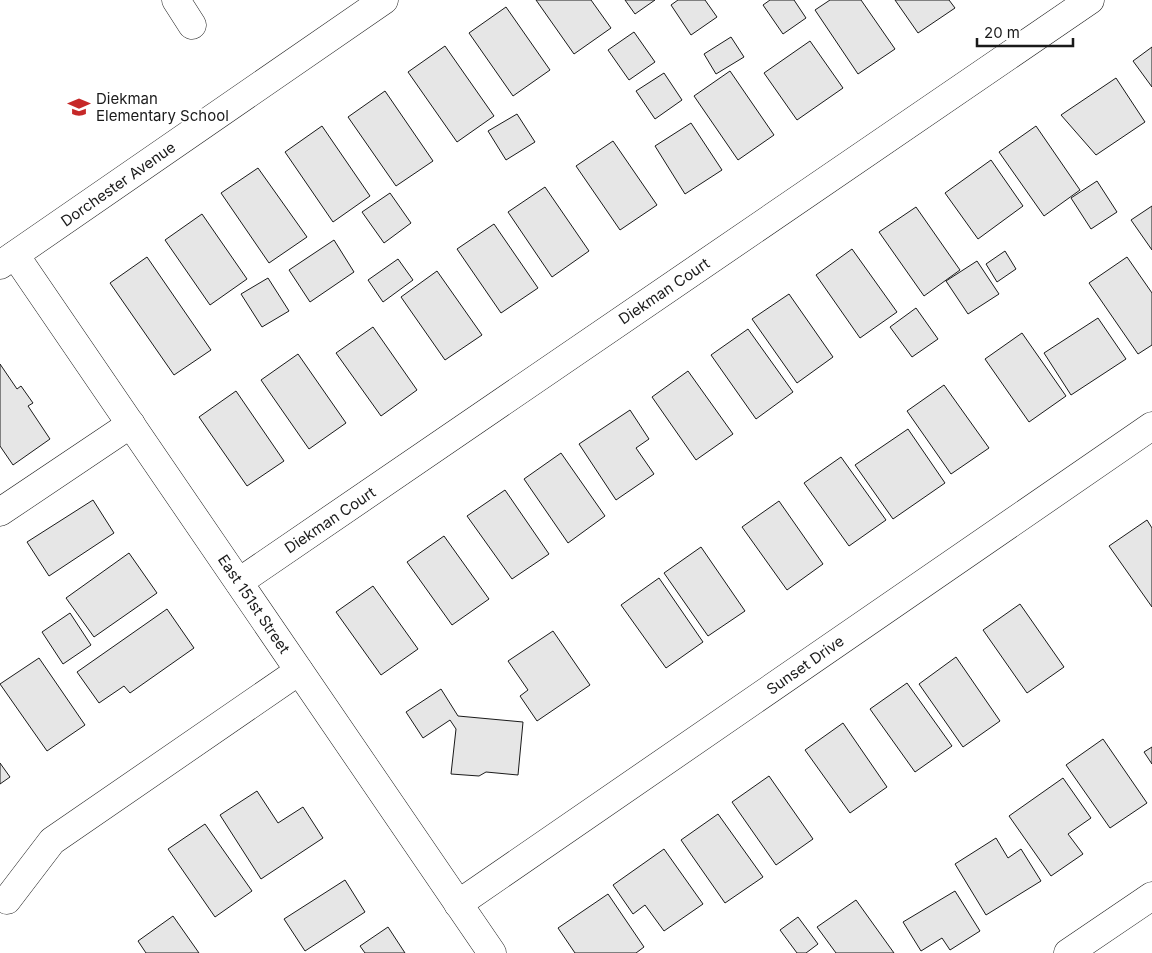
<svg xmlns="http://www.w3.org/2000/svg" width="1152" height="953" viewBox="0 0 1152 953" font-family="Inter,sans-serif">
	<rect width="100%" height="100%" fill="#fff"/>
	<g fill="#e6e6e6" stroke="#1a1a1a">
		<polygon points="536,0 591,0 611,28 574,54"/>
		<polygon points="625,0 655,0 635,14"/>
		<polygon points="678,0 705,0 717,17 691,35 671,5"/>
		<polygon points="770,0 794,0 806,18 783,34 763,5"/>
		<polygon points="830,0 861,0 895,49 858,74 815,10"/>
		<polygon points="895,0 949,0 955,8 918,33"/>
		<polygon points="506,7 550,70 513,96 469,33"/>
		<polygon points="634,32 655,62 629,80 608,50"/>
		<polygon points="731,37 744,57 716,74 704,54"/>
		<polygon points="810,41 843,88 797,120 764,73"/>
		<polygon points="445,46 494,116 457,142 408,72"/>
		<polygon points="1152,47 1152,87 1133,61"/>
		<polygon points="730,71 774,135 738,160 694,96"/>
		<polygon points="664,73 682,100 655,119 636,91"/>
		<polygon points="1116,78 1145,122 1096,155 1061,115"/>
		<polygon points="385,91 433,161 396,186 348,117"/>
		<polygon points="517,114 535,142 506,160 488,131"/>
		<polygon points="691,123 722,170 685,194 655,146"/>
		<polygon points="322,126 370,196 333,222 285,152"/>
		<polygon points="1036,126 1080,190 1044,216 999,152"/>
		<polygon points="613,141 657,205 620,230 576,166"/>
		<polygon points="991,160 1023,206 978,239 945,193"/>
		<polygon points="258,168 307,237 269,263 221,193"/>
		<polygon points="1097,181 1117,212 1091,229 1071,198"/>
		<polygon points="545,187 589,251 552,277 508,212"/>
		<polygon points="390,193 411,223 384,243 362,212"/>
		<polygon points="1152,206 1152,250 1131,220"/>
		<polygon points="916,207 960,270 924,296 879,232"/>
		<polygon points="202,214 247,279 210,305 165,240"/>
		<polygon points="494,224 538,288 501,313 457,249"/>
		<polygon points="334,240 354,272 310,302 289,270"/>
		<polygon points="852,249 897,312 860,338 816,275"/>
		<polygon points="1005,251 1016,269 997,282 986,264"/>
		<polygon points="147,257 211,350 174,375 110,283"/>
		<polygon points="1127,257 1152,293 1152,345 1138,354 1089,283"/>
		<polygon points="398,259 413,280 383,302 368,280"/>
		<polygon points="977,261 999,294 968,314 946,281"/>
		<polygon points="437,271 482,335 445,360 401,297"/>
		<polygon points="268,278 289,311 262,327 241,294"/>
		<polygon points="789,294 833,357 797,383 752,319"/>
		<polygon points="916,308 938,339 912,357 890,327"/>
		<polygon points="1098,318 1126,359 1071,395 1044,353"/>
		<polygon points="373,327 417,390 381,416 336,353"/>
		<polygon points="748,329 793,392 756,419 711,355"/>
		<polygon points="1022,333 1066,396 1029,422 985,359"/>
		<polygon points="298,354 346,423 309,449 261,380"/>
		<polygon points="0,364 17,389 21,386 33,403 28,406 50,439 13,465 0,446"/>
		<polygon points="688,371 733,434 696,460 652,397"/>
		<polygon points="944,385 989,448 951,474 907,411"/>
		<polygon points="236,391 284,461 247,486 199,417"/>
		<polygon points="630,410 649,439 636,448 654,474 616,500 579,444"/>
		<polygon points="908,429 945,483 893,519 855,465"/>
		<polygon points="561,453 605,516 568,543 524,479"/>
		<polygon points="841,457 886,520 849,546 804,483"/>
		<polygon points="505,490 549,554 512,579 467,516"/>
		<polygon points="93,500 114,533 49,576 27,542"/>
		<polygon points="779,501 823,564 787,590 742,527"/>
		<polygon points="1147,520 1152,528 1152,607 1109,546"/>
		<polygon points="444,536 489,599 452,625 407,562"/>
		<polygon points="701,547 745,611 708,636 664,573"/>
		<polygon points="129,553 157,593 94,637 66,598"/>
		<polygon points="659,578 703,642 666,668 621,605"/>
		<polygon points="373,586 418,649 381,675 336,612"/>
		<polygon points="1020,604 1064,667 1027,693 983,630"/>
		<polygon points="167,609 194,648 130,693 124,686 99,703 77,672"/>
		<polygon points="70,613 91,645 63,664 42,632"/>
		<polygon points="553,631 590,685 537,721 520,696 528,690 508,661"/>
		<polygon points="956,657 1000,721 963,747 919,684"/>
		<polygon points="39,658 85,725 47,751 0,684"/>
		<polygon points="907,683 952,746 915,772 870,709"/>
		<polygon points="441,689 458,716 523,722 518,775 486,772 479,776 451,774 456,729 450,720 423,738 406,712"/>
		<polygon points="843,723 887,787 850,813 805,750"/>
		<polygon points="1103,739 1147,803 1110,828 1066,765"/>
		<polygon points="1152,747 1152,764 1144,752"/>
		<polygon points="0,763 10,777 0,784"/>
		<polygon points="769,776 813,839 776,865 732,802"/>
		<polygon points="1063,778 1091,818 1068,834 1083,854 1051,876 1009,816"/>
		<polygon points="257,791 278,823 303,807 323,838 261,879 220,815"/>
		<polygon points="718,814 763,877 725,903 681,840"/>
		<polygon points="205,824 252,891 215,917 168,849"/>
		<polygon points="996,838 1008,858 1021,849 1041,881 986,915 955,864"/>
		<polygon points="664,849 703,904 664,931 645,905 633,914 613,885"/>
		<polygon points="345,880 365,912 305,951 284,919"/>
		<polygon points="955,891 980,931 950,950 942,938 921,951 903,922"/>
		<polygon points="608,894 644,947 636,953 575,953 558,928"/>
		<polygon points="856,900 894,953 836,953 817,927"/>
		<polygon points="173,916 199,953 146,953 138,941"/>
		<polygon points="798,917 818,944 806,953 797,953 780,930"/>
		<polygon points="388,927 405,953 365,953 360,946"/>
	</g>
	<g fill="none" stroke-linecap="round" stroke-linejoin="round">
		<g stroke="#1a1a1a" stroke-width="29">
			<g id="minor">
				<polyline points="176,0 192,25"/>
				<polyline points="15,255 492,953"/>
				<polyline points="0,265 384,0"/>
				<polyline points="0,512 131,424"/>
				<polyline points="239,582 1090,0"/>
				<polyline points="7,900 52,841 299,671"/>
				<polyline points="458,904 1152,426"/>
				<polyline points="1068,953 1152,896"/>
			</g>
		</g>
		<use href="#minor" stroke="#fff" stroke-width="28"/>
	</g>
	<defs>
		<g id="school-bare" transform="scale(1.725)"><path d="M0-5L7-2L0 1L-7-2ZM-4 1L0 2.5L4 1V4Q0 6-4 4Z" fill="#c62828" stroke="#fff" stroke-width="2.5" paint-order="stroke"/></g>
	</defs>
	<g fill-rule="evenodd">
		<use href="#school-bare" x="79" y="107"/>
	</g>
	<g text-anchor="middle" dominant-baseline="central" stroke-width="4" stroke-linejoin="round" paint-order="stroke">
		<g font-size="15" fill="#1a1a1a" stroke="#fff" text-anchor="start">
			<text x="96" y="98">Diekman<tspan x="96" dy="17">Elementary School</tspan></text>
		</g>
		<g font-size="15" fill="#1a1a1a" stroke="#fff">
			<text transform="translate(118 184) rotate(-35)">Dorchester Avenue</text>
			<text transform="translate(664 291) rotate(-34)">Diekman Court</text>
			<text transform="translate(330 520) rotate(-34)">Diekman Court</text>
			<text transform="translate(254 604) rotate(56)">East 151st Street</text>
			<text transform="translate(805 665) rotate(-35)">Sunset Drive</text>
		</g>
	</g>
	<path d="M977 38v8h96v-8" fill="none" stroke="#1a1a1a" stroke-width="2.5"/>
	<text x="984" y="38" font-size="15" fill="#1a1a1a" stroke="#ffffff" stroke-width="4" paint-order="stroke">20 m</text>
</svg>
